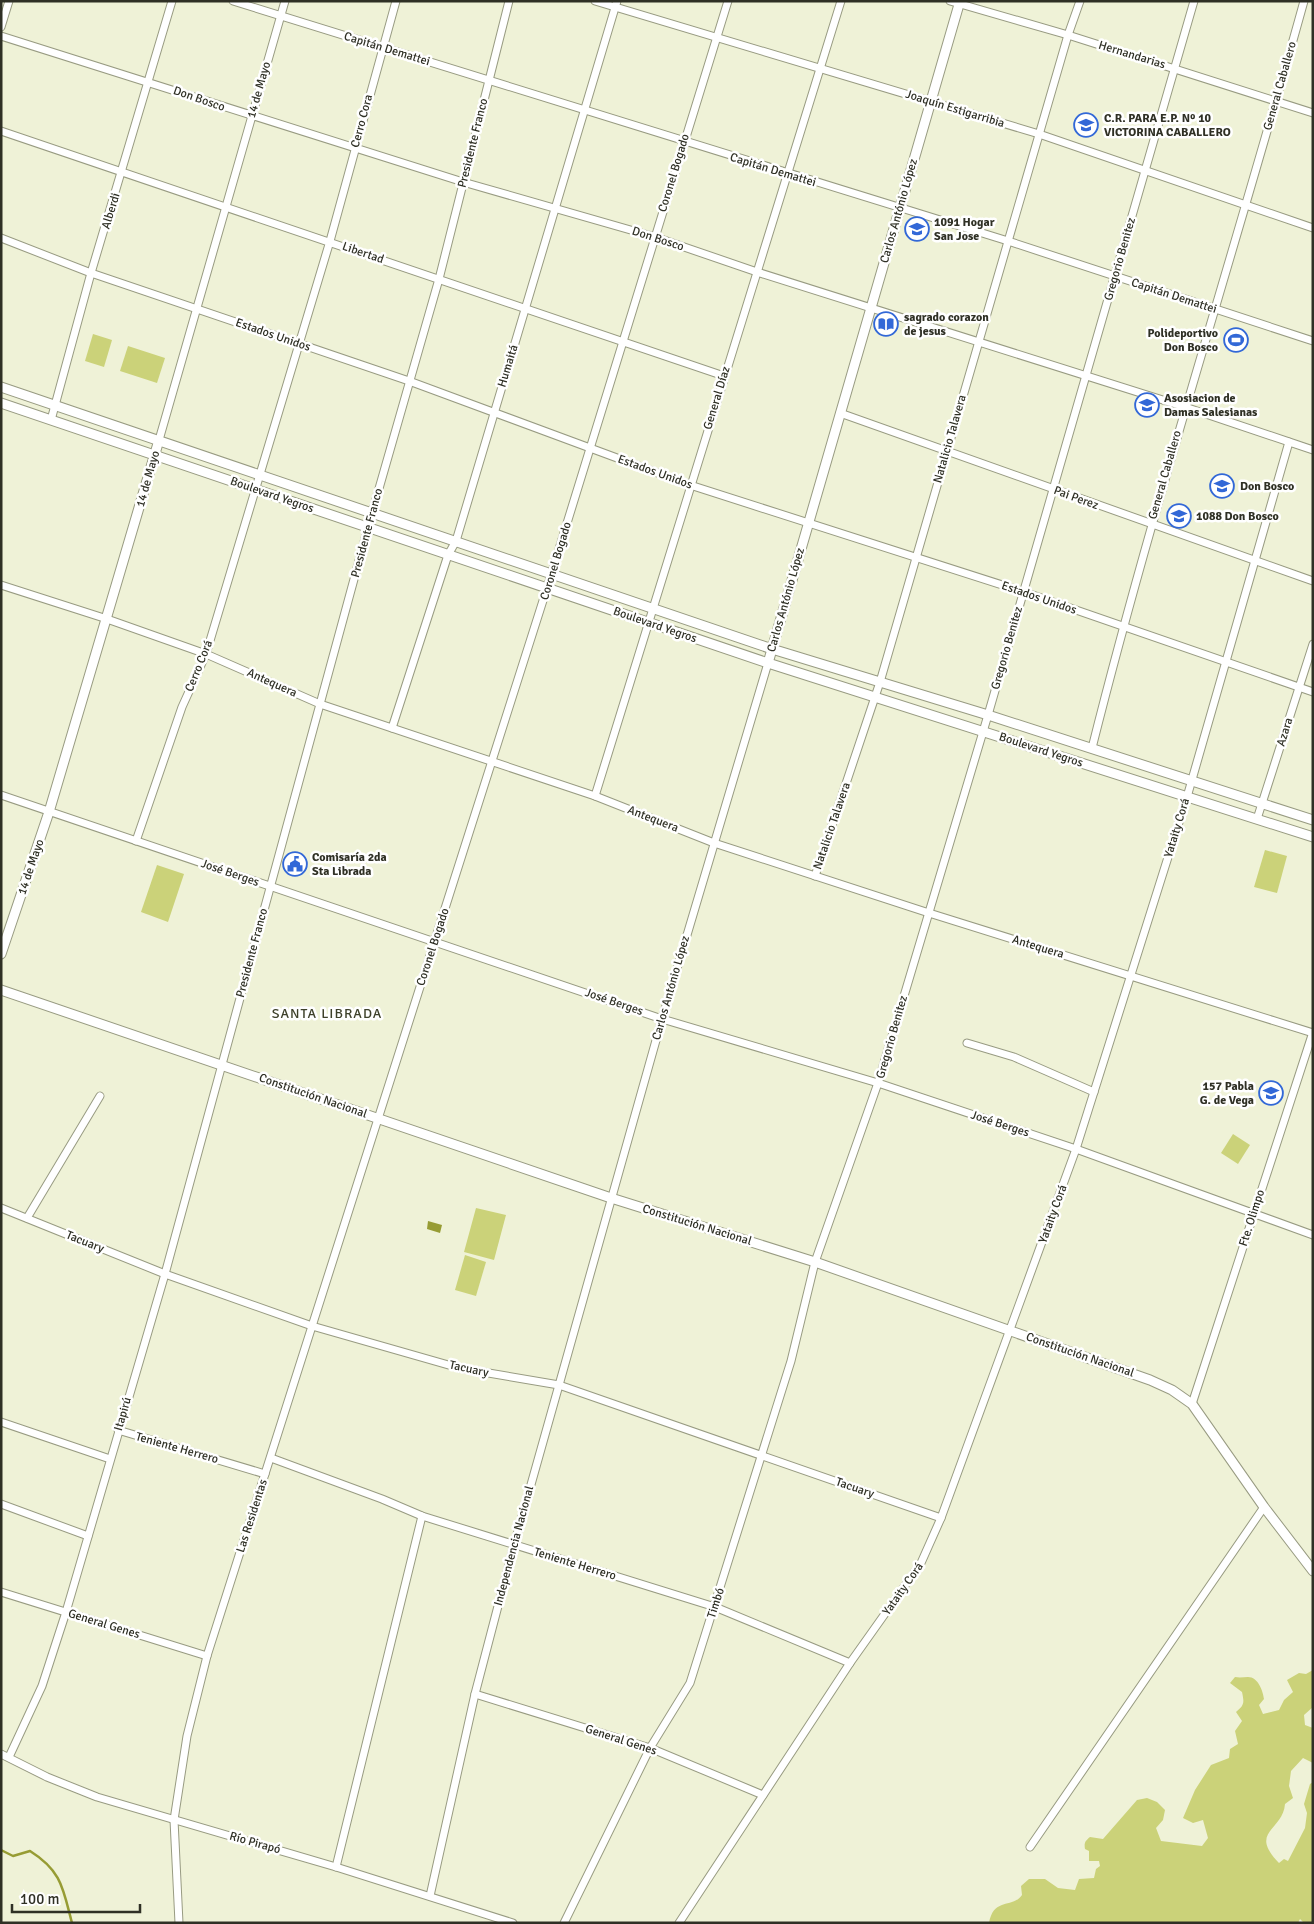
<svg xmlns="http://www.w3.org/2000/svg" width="1314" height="1924" viewBox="0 0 1314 1924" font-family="Signika,sans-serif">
	<rect width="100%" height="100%" fill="#eff2d7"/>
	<g fill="#cbd279">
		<polygon points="93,334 112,340 104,367 85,361"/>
		<polygon points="128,346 165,358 157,383 120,371"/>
		<polygon points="1265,850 1287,856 1277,893 1254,887"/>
		<polygon points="157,865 184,874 168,922 141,912"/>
		<polygon points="1233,1134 1250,1145 1238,1164 1221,1153"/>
		<polygon points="476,1208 506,1215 494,1260 464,1252"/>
		<polygon points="465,1255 486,1262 476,1296 455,1290"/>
		<path d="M1313,1670V1707L1304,1715L1305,1725L1313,1728V1763L1303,1758L1291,1771L1289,1786L1293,1798L1285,1804C1283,1831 1248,1831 1279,1863L1284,1859L1288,1861L1305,1828L1307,1813L1304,1804L1310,1784L1313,1782V1923H1304L1300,1919L1298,1923H989C994,1897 1012,1909 1022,1895L1021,1886L1029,1879H1045L1058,1888L1075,1890L1079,1879L1094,1878L1096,1869L1100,1866L1099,1861H1089V1851L1085,1849C1084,1843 1085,1841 1090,1837L1103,1839L1137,1800L1147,1798L1157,1802L1165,1810L1163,1820L1156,1828L1161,1841L1202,1846L1208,1838L1203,1820L1193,1823L1183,1818L1195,1790L1211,1765L1229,1758L1230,1749L1238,1744L1235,1731L1242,1721L1236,1712C1245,1705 1244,1702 1242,1692L1230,1683L1235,1677C1240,1678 1244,1677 1248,1677C1258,1677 1263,1691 1264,1699L1259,1705L1263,1714L1279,1710L1284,1700L1293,1692L1287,1680L1299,1673L1306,1674Z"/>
	</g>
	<polygon fill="#979c34" points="428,1221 442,1225 440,1233 427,1229"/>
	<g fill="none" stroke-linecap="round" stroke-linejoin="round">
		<path stroke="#979c34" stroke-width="2.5" d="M1,1850L13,1856L30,1851C62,1871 63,1889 72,1923"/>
		<g stroke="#989b82" stroke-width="9">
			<g id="street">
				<polyline points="233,1 1008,241 1313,341"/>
				<polyline points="595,1 1039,134 1313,228"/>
				<polyline points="950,1 1068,35 1313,113"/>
				<polyline points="1,27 9,1"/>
				<polyline points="1,36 463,182 655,237 757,272 1185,407 1313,450"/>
				<polyline points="1,131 724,376"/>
				<polyline points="1,238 91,273 409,381 690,485 1024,592 1313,692"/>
				<polyline points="840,413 1313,581"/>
				<polyline points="51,420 91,273 172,1"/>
				<polyline points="159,440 285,1"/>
				<polyline points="1,585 107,619 206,654 320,704 595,796 714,843 929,913 1313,1033"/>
				<polyline points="392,728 448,555 456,541 617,1"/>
				<path d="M1092,748C1155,497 1235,251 1304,1"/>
				<polyline points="1,795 662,1019 878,1083 1076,1149 1313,1235"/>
				<polyline points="595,796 841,1"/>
				<polyline points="1257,819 1313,644"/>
				<polyline points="136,841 182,707 206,654 330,241 396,1"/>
				<polyline points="815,876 880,682 1068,35 1080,1"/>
				<polyline points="967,1043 1014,1057 1094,1092"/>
				<polyline points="1,1208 165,1274 312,1326 459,1368 559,1385 941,1518"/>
				<polyline points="27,1218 100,1096"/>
				<polyline points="1192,1404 1313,1032"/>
				<polyline points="1,1422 110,1459"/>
				<polyline points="118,1430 265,1474"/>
				<polyline points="271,1458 382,1499 422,1516 715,1607 850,1663"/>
				<polyline points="1,1504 88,1536"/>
				<polyline points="1,1592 207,1656"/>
				<polyline points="475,1694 650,1748 763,1795"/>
				<polyline points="1,1754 47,1777 97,1797 336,1867 513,1923"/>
				<polyline points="9,1757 42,1686 66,1612 165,1274 372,513 439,279 509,1"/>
				<polyline points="1030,1847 1264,1507"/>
				<polyline points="336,1867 422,1516"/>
				<polyline points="430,1896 475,1694 514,1545 662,1019 768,663"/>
				<polyline points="179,1923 174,1820 187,1736 207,1656 547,588 728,1"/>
				<polyline points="564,1923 650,1748 690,1683 791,1361 815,1262 878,1083 988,715 1194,1"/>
				<polyline points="679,1923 850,1663 921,1563 941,1518 1076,1149 1187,797 1289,442"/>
			</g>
		</g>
		<g stroke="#989b82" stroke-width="11">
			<g id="secondary">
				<polyline points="1,387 772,649 988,715 1313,820"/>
				<polyline points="1,403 768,663 1313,837"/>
				<polyline points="768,663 960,1"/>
				<polyline points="1,954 49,812 159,440"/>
				<polyline points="1,990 611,1198 815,1262 1150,1380 1172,1390 1192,1404 1264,1507 1313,1571"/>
			</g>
		</g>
		<use href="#street" stroke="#fff" stroke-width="7"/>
		<use href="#secondary" stroke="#fff" stroke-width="9"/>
	</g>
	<defs>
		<g id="school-ring" transform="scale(1.25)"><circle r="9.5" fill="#fff" stroke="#3268d7" stroke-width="1.5"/><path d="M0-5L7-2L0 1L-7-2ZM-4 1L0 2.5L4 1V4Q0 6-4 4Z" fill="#3268d7"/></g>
		<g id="library-ring" transform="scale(1.25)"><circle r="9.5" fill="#fff" stroke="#3268d7" stroke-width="1.5"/><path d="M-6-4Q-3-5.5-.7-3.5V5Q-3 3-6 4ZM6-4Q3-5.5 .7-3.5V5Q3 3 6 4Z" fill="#3268d7"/></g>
		<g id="stadium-ring" transform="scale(1.25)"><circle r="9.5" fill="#fff" stroke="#3268d7" stroke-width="1.5"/><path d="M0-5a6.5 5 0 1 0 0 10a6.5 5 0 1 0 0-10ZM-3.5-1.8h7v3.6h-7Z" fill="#3268d7"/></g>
		<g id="university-ring" transform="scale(1.25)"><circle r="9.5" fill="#fff" stroke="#3268d7" stroke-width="1.5"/><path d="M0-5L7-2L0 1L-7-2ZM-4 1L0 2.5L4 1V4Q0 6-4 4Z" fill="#3268d7"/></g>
		<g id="civic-ring" transform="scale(1.25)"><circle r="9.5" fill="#fff" stroke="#3268d7" stroke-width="1.5"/><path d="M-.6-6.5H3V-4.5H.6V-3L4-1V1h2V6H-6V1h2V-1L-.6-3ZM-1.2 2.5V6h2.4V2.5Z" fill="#3268d7"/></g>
	</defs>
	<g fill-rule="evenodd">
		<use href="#school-ring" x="1086" y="125"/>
		<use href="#school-ring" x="917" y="229"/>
		<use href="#library-ring" x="886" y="324"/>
		<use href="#stadium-ring" x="1236" y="340"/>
		<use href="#school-ring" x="1147" y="405"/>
		<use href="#university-ring" x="1222" y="486"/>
		<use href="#school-ring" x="1179" y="516"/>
		<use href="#civic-ring" x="295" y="864"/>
		<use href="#school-ring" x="1271" y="1093"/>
	</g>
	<g text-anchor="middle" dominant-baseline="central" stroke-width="5" stroke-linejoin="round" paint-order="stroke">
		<g font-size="12" fill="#2f3025" stroke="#fff">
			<text transform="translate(387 49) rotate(17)">Capitán Demattei</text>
			<text transform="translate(1132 55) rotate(17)">Hernandarias</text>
			<text transform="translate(1280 86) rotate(-74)">General Caballero</text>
			<text transform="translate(259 90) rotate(-74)">14 de Mayo</text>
			<text transform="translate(199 99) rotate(19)">Don Bosco</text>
			<text transform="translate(955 109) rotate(17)">Joaquín Estigarribia</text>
			<text transform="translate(362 121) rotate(-75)">Cerro Cora</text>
			<text transform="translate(473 143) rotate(-76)">Presidente Franco</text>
			<text transform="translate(773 170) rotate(17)">Capitán Demattei</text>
			<text transform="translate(674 173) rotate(-73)">Coronel Bogado</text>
			<text transform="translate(111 211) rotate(-73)">Alberdi</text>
			<text transform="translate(899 211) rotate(-74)">Carlos António López</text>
			<text transform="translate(658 239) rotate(18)">Don Bosco</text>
			<text transform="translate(363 253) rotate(19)">Libertad</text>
			<text transform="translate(1120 259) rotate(-74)">Gregorio Benitez</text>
			<text transform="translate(1174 296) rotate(18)">Capitán Demattei</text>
			<text transform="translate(273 335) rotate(19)">Estados Unidos</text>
			<text transform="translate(508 366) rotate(-73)">Humaitá</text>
			<text transform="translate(717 398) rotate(-73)">General Díaz</text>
			<text transform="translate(950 439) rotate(-74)">Natalicio Talavera</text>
			<text transform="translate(655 472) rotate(20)">Estados Unidos</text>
			<text transform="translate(1165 475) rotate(-74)">General Caballero</text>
			<text transform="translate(148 479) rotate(-74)">14 de Mayo</text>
			<text transform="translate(272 495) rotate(19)">Boulevard Yegros</text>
			<text transform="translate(1076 498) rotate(20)">Pai Perez</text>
			<text transform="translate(367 533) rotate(-75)">Presidente Franco</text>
			<text transform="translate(556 561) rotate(-73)">Coronel Bogado</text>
			<text transform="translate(1039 598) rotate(19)">Estados Unidos</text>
			<text transform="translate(786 600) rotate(-74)">Carlos António López</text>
			<text transform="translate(655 625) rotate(19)">Boulevard Yegros</text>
			<text transform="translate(1007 648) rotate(-74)">Gregorio Benitez</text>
			<text transform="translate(199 666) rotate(-68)">Cerro Corá</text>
			<text transform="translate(272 683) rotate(24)">Antequera</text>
			<text transform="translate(1285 732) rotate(-73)">Azara</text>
			<text transform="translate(1041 750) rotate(18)">Boulevard Yegros</text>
			<text transform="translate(653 819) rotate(21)">Antequera</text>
			<text transform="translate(832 826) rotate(-71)">Natalicio Talavera</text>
			<text transform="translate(1177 828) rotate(-73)">Yataity Corá</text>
			<text transform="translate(31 867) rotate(-71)">14 de Mayo</text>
			<text transform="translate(230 873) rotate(19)">José Berges</text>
			<text transform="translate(433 947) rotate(-72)">Coronel Bogado</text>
			<text transform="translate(1038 947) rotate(17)">Antequera</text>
			<text transform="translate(252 953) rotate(-75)">Presidente Franco</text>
			<text transform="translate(671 988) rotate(-74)">Carlos António López</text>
			<text transform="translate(614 1002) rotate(19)">José Berges</text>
			<text transform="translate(892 1037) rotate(-74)">Gregorio Benitez</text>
			<text transform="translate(313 1096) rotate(19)">Constitución Nacional</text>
			<text transform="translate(1000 1124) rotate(18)">José Berges</text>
			<text transform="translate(1053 1214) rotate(-70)">Yataity Corá</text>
			<text transform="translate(1252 1218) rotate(-72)">Fte. Olimpo</text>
			<text transform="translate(697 1225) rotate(17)">Constitución Nacional</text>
			<text transform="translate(85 1242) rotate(22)">Tacuary</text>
			<text transform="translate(1080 1355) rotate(19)">Constitución Nacional</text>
			<text transform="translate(469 1369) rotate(12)">Tacuary</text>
			<text transform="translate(123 1414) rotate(-74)">Itapirú</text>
			<text transform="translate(177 1448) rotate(16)">Teniente Herrero</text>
			<text transform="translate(855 1488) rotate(19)">Tacuary</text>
			<text transform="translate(252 1516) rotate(-72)">Las Residentas</text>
			<text transform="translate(514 1546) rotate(-75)">Independencia Nacional</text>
			<text transform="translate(575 1564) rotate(17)">Teniente Herrero</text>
			<text transform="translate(903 1589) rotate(-55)">Yataity Corá</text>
			<text transform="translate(716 1603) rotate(-72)">Timbó</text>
			<text transform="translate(104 1624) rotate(17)">General Genes</text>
			<text transform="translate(621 1740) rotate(18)">General Genes</text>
			<text transform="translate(255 1843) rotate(16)">Río Pirapó</text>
		</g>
		<g font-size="12" font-weight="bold" fill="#2f3025" stroke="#fff" text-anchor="start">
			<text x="1104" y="118">C.R. PARA E.P. Nº 10<tspan x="1104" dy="14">VICTORINA CABALLERO</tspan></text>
			<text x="934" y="222">1091 Hogar<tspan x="934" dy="14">San Jose</tspan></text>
			<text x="904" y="317">sagrado corazon<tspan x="904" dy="14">de jesus</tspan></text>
			<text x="1218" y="333" text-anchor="end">Polideportivo<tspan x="1218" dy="14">Don Bosco</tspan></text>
			<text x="1164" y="398">Asosiacion de<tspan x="1164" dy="14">Damas Salesianas</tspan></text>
			<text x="1240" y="486">Don Bosco</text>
			<text x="1196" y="516">1088 Don Bosco</text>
			<text x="312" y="857">Comisaría 2da<tspan x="312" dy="14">Sta Librada</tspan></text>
			<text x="1254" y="1086" text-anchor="end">157 Pabla<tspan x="1254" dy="14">G. de Vega</tspan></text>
		</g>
		<g font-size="14" letter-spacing="1" fill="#3e412a" stroke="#fff">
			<text x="327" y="1013">SANTA LIBRADA</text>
		</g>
	</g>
	<rect width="1314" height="1924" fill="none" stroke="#2f3025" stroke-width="5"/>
	<path d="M12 1904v8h128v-8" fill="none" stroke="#2f3025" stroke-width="2.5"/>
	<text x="20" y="1904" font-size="15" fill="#2f3025" stroke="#ffffff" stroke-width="4" paint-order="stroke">100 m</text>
</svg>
